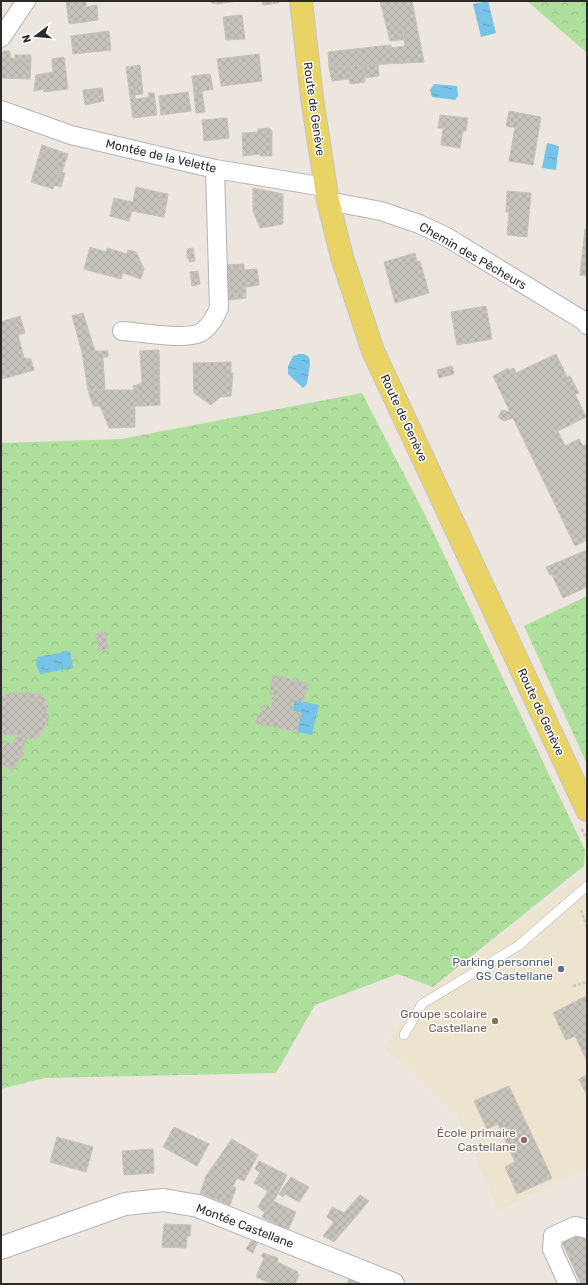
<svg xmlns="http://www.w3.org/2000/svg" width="588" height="1285" viewBox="0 0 588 1285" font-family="Rubik,sans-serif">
	<defs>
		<pattern id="forest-crowns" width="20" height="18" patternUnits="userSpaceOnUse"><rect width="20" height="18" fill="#afdf9d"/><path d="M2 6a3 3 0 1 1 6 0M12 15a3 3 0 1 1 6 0" fill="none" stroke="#97c087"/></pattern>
		<pattern id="water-ripples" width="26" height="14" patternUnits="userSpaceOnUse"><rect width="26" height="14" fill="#76c3e8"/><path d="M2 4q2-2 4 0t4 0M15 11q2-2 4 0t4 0" fill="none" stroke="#619fbc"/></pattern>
		<pattern id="building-cross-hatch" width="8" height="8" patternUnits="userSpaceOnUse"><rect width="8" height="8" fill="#c7c3bd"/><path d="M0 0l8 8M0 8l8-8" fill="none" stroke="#aba8a3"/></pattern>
	</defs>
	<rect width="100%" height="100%" fill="#ece6de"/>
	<polygon fill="#ece4ce" points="577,879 587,900 587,1169 498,1210 458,1116 384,1047 423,995"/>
	<g fill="url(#forest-crowns)">
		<polygon points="527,1 587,1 587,53"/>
		<polygon points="362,393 426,517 585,850 584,866 433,987 398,974 315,1005 276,1073 45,1078 1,1089 1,443 121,439"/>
		<polygon points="587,596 587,764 524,626"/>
	</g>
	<g fill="url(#water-ripples)">
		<polygon points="488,1 496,33 481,37 473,4"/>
		<polygon points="434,84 457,86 458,96 455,100 432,97 430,90"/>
		<polygon points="547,143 559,146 556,170 542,168"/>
		<polygon points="299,354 304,354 309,357 310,364 307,384 303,388 288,374 288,366 293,356"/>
		<polygon points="70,651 73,668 40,674 36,665 37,657"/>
		<polygon points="295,700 319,705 312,735 297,732 301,713 292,711"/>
	</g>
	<g fill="url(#building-cross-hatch)" stroke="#c7c2b7">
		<polygon points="66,1 86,1 86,7 97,5 98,20 69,24"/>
		<polygon points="211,1 238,1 217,4 211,3"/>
		<polygon points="262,1 278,1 279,3 263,5"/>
		<polygon points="380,1 412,1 424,62 329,67 328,52 391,45 391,48 405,46 402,29 398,30 400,40 390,41"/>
		<polygon points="242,15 245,39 226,40 223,17"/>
		<polygon points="402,29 404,40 400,40 398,30"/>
		<polygon points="109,31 111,50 73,54 71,36"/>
		<polygon points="4,51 10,51 10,58 31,59 30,79 1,78 1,55"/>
		<polygon points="259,54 262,81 221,86 217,59"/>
		<rect x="15" y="55" width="16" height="4"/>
		<polygon points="64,57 68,89 44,92 44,89 34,91 36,75 53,72 52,59"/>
		<polygon points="378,64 379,76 364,78 363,65"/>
		<polygon points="140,65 143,94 135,95 135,99 149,97 148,93 154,93 157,115 133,118 126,67"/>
		<polygon points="363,65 365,82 350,84 348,66"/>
		<polygon points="348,66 350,79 332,81 329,67"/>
		<polygon points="210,74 213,89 194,93 192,76"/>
		<polygon points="102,88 104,101 85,105 83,90"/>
		<polygon points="188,92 191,111 161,115 159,96"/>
		<polygon points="202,92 205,112 196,113 194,93"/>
		<polygon points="509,111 541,117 533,165 509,161 515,128 506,126"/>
		<polygon points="440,115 468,118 466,131 463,131 460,148 441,145 443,128 438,128"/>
		<polygon points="227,118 229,138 204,141 202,120"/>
		<polygon points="269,128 272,131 272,156 260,156 260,154 243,156 242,133 258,132 258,129"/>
		<polygon points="42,145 68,154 62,172 59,171 53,189 31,182"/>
		<polygon points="59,171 65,173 61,187 54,185"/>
		<polygon points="136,187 162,193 160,200 163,200 161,210 159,209 158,216 132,211 129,221 110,216 114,198 133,202"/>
		<polygon points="253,188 283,194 283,224 260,228 253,211"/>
		<polygon points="507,191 531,193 527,237 507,235 509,212 506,212"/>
		<polygon points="162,193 168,194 164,217 158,216 159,209 161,210 163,200 160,200"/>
		<polygon points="585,229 587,230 587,276 580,275"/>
		<polygon points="90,247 106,252 107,248 127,254 128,250 136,252 144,269 141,279 123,273 121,279 84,269"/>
		<polygon points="193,248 195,261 189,262 189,258 187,258 187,249"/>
		<polygon points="415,253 417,262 420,261 429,293 395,303 384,262"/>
		<polygon points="244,264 244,270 257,269 259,285 246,287 246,293 227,294 225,265"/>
		<polygon points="198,271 200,284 192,286 190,272"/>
		<polygon points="246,293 246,298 227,300 227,294"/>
		<polygon points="486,306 492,339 457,345 451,312"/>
		<polygon points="83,313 95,351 108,351 108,357 103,357 105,389 88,390 82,352 72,316"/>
		<polygon points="20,316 25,333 18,335 20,332 16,320 13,318"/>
		<polygon points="13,318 16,320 20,332 18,335 24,358 31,359 34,370 6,378 1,359 1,322"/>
		<polygon points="159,350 160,405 144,406 144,404 139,404 138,388 134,388 133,386 142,383 140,351"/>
		<polygon points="556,354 567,377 570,376 579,393 575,394 586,417 558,431 565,446 579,439 583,446 587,444 587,540 575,546 513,418 504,421 498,417 502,410 510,412 493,376 508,368 509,370 514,368 516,373"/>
		<polygon points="231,362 231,373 233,373 231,396 220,397 211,405 194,393 193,363"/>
		<polygon points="1,365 3,365 6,378 1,379"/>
		<polygon points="452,366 454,374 439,378 437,370"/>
		<polygon points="134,388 138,388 139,404 144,404 144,406 135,406 135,427 109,428 100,406 93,406 88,390 134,390"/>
		<polygon points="587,550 587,587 563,598 552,575 550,575 546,567"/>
		<polygon points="105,632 108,649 99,651 96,634"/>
		<polygon points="273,675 308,683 303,702 295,700 292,711 301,713 297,732 254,723 265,706 271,707 274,696 269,694"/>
		<polygon points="11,693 28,693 27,699 40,700 40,694 44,697 49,719 39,737 23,740 22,753 12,770 1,764 1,752 7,741 13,744 17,735 4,735 1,727 1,703 8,700 6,694"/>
		<polygon points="28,693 40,694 40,700 27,699"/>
		<polygon points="6,694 8,700 2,703 1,698"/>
		<polygon points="25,739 23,756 12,770 22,753 23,740"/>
		<polygon points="587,996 587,1014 580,999"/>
		<polygon points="580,999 587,1014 587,1061 575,1036 566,1040 553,1013"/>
		<polygon points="587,1075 587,1095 579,1079"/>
		<polygon points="509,1086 552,1178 517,1194 505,1167 515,1162 498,1124 487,1129 474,1101"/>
		<polygon points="174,1127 209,1144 197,1166 163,1147"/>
		<polygon points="57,1137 93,1147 86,1172 50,1162"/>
		<polygon points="232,1139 258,1155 244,1181 237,1178 233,1186 236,1188 230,1205 200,1193 206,1176"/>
		<polygon points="153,1149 154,1173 124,1175 122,1151"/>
		<polygon points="259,1161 287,1175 277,1195 265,1213 258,1207 268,1191 254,1183 260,1172 255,1169"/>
		<polygon points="291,1177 309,1187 299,1202 285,1194 283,1197 279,1194"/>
		<polygon points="360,1195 369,1201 334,1242 323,1236 334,1222 327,1217 332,1207 344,1213"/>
		<polygon points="273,1201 296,1212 288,1230 262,1217"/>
		<polygon points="164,1224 191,1225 190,1236 187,1236 186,1248 162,1247"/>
		<polygon points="583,1233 587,1240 587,1284 581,1284 562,1242"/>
		<polygon points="254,1236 259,1239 253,1253 246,1249"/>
		<polygon points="263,1253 278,1258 277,1262 298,1272 297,1274 299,1275 295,1284 272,1284 256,1277 264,1258 261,1256"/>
		<polygon points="349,1278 359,1282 358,1284 347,1284"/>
	</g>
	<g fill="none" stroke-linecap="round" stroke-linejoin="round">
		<g stroke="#b1b3bd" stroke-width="10">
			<polyline id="service" points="404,1035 422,1004 518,946 587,886"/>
		</g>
		<g stroke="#b1b3bd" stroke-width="20">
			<g id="minor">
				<polyline points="1,38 26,1"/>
				<polyline points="1,110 71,135 215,169 325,187"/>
				<polyline points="328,201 381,211 419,224 445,236 584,321 587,325"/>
				<path d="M122,331C141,332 189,342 203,331C211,325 215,317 219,308L215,169"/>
				<polyline points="568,1284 552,1249 553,1236 575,1226 587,1229"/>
			</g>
		</g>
		<g stroke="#b1b3bd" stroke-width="24">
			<polyline id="tertiary" points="1,1248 125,1204 163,1200 198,1206 393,1284"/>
		</g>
		<g stroke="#c4c4c4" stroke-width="24">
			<polyline id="primary" points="301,1 312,98 328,201 342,257 373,351 587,810"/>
		</g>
		<g stroke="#c4c4c4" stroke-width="2.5" stroke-dasharray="3 2" stroke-linecap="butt">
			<polyline points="582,829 587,840"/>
			<polyline points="581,910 587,927"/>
			<polyline points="573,986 587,982"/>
		</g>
		<use href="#service" stroke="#fff" stroke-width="9"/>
		<use href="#minor" stroke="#fff" stroke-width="18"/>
		<use href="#tertiary" stroke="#fff" stroke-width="22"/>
		<use href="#primary" stroke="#e9d365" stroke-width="22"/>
	</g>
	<circle fill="#5c6f8a" stroke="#fff" stroke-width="1.5" cx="561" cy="969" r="4"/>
	<g fill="#8d6e63" stroke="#fff" stroke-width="1.5">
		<circle cx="495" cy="1021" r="4"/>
		<circle cx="524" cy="1140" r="4"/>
	</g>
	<g text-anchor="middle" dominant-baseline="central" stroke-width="3" stroke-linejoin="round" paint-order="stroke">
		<g font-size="12" fill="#2b2b2b" stroke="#fff">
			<text transform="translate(314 109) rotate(82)">Route de Genève</text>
			<text transform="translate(161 156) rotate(13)">Montée de la Velette</text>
			<text transform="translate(473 256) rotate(30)">Chemin des Pêcheurs</text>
			<text transform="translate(404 418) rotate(65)">Route de Genève</text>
			<text transform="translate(541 712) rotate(65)">Route de Genève</text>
			<text transform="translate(245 1226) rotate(21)">Montée Castellane</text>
		</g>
		<g font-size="12" fill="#4e5e75" stroke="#fff" text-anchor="end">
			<text x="553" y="962">Parking personnel<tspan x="553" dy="14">GS Castellane</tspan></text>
		</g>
		<g font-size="12" fill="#785e54" stroke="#fff" text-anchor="end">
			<text x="487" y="1014">Groupe scolaire<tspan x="487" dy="14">Castellane</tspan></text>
			<text x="516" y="1133">École primaire<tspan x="516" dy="14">Castellane</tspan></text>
		</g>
	</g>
	<rect width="588" height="1285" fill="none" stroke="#2b2b2b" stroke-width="4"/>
	<g transform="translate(36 36) rotate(254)" stroke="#ffffff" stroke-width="3" paint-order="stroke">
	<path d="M0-3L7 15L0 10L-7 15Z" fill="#2b2b2b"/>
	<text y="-6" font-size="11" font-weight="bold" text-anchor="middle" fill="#2b2b2b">N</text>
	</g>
</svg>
